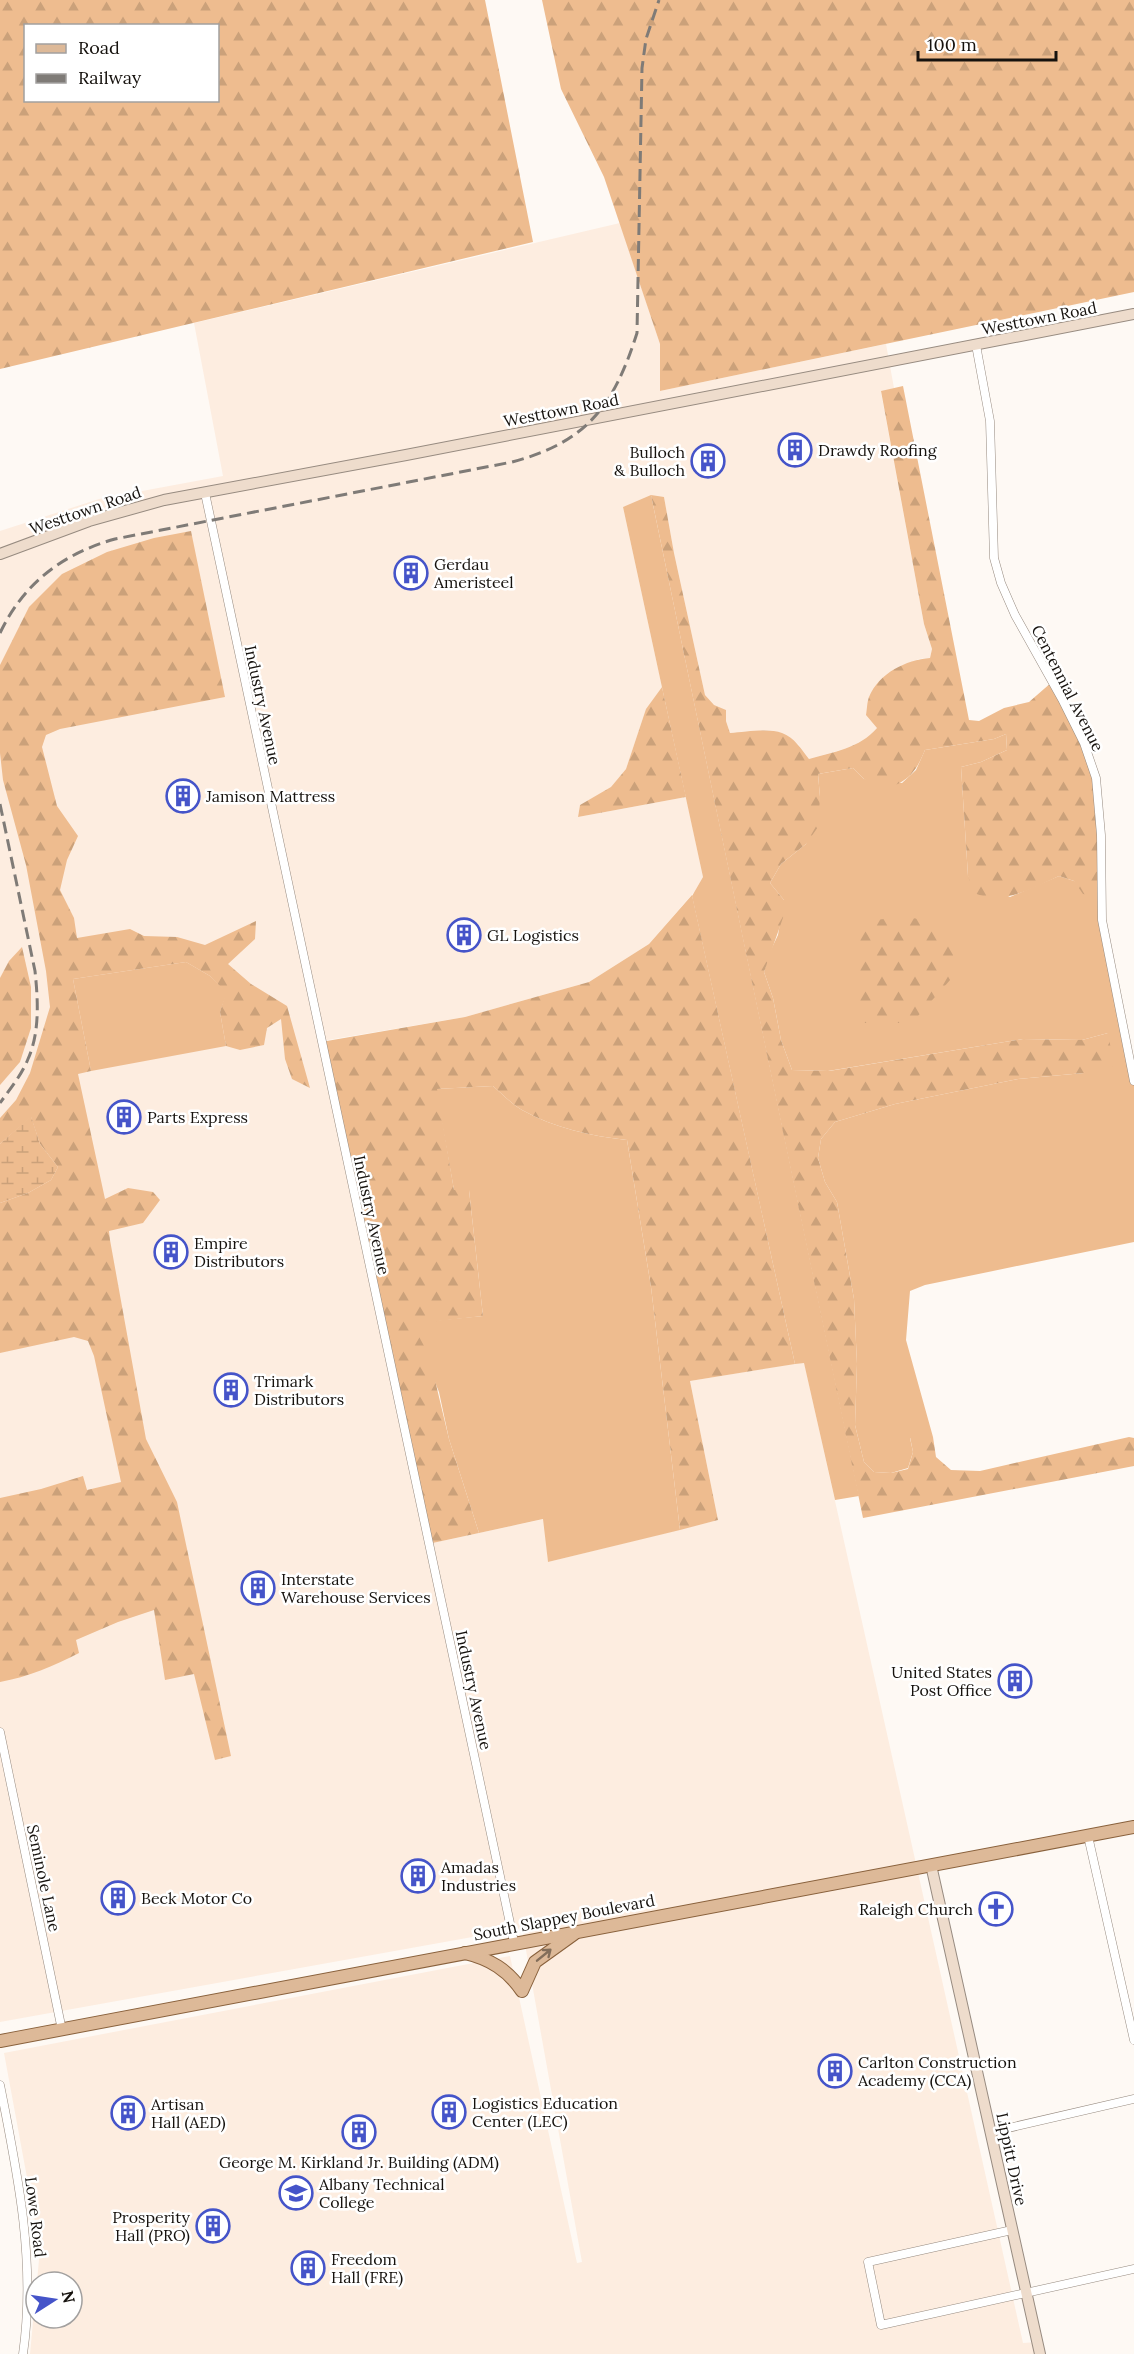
<svg xmlns="http://www.w3.org/2000/svg" width="1134" height="2354" viewBox="0 0 1134 2354" font-family="Lora,serif">
	<defs>
		<pattern id="forest-firs" width="22" height="20" patternUnits="userSpaceOnUse" patternTransform="scale(1.5)"><rect width="22" height="20" fill="#eebc8f"/><path d="M5 1l3.5 6h-7zM16 11l3.5 6h-7z" fill="#cba17a"/></pattern>
		<pattern id="wetland-marsh" width="20" height="14" patternUnits="userSpaceOnUse" patternTransform="scale(1.5)"><rect width="20" height="14" fill="#eebc8f"/><path d="M1 5h8M5 5V1M11 12h8M15 12V8" fill="none" stroke="#cba17a"/></pattern>
	</defs>
	<rect width="100%" height="100%" fill="#fef9f4"/>
	<polygon fill="#fdede0" points="620,223 660,344 660,391 886,344 894,388 881,392 924,624 932,649 930,658 918,659 877,728 871,735 851,747 809,759 798,744 752,731 730,733 726,721 705,695 674,553 664,497 623,507 662,687 646,710 626,769 611,788 580,805 578,817 686,797 703,877 695,891 649,944 589,982 465,1017 322,1041 428,1544 544,1519 548,1562 718,1520 690,1381 804,1362 1023,2343 1037,2342 1040,2354 30,2354 36,2289 36,2318 72,2318 72,2282 37,2282 40,2248 4,2053 510,1956 577,2263 582,2262 522,1928 0,2022 0,531 99,499 223,476 194,323"/>
	<g fill="#eebc8f">
		<polygon points="651,495 859,1496 835,1500 804,1363 795,1364 692,896 703,877 623,507"/>
		<polygon points="1006,734 1007,750 981,762 961,767 968,876 1010,897 1059,876 1101,890 1102,920 1134,1081 1134,1242 925,1285 910,1291 906,1340 933,1437 910,1438 913,1452 908,1468 891,1473 874,1472 864,1462 855,1425 857,1364 854,1299 837,1202 825,1182 818,1158 821,1139 835,1122 895,1104 1018,1079 1084,1073 1108,1033 1082,1040 1023,1039 828,1071 792,1070 781,1040 773,998 764,972 769,954 778,935 784,900 770,883 781,864 806,844 820,797 818,774 853,768 864,779 902,783 916,770 925,750 994,739"/>
		<polygon points="186,962 210,976 227,992 220,1012 226,1046 91,1071 73,979"/>
		<path d="M493,1086C502,1094 512,1104 522,1110C554,1128 591,1136 627,1140L651,1287L680,1530L548,1562L543,1519L479,1533L449,1439L439,1392L411,1323L483,1316L469,1190H454L436,1089Z"/>
	</g>
	<g fill="url(#forest-firs)" fill-rule="evenodd">
		<path d="M0,0H485L533,242L0,369ZM26,26H218V100H26Z"/>
		<polygon points="542,0 1134,0 1134,292 660,391 660,344 604,177 561,89"/>
		<path d="M903,386L969,720L979,721L1004,708L1029,702L1052,682L1096,778L1101,890L1090,895L1083,894L1074,881L1059,876C1032,888 1004,906 974,893L968,876L961,767L981,762L1007,750L1006,734L994,739L925,750C915,774 908,781 884,790L864,779L853,768L818,774L820,797L818,827L806,844L781,864L770,883L784,900L785,912L764,972L773,998L781,1040L792,1070L829,1071L1023,1039L1082,1040L1108,1033L1114,1066L1084,1073L1018,1079L895,1104L835,1122L821,1139L818,1158L825,1182L837,1202L854,1299L857,1364L855,1425L864,1462L874,1472L891,1473L908,1469L913,1452L910,1437H933L936,1457L951,1470L980,1471L1129,1437L1134,1438V1466L863,1518L651,495L664,497L674,553L705,695L714,705L726,710V721L730,733C744,732 769,728 782,733C794,737 802,750 809,759C833,752 860,748 877,728L866,715C867,710 867,702 869,697C879,673 906,660 930,658L932,649L924,624L881,391Z"/>
		<path d="M191,531L225,697L60,729L46,735L42,747L57,806L78,836L67,860L60,890L74,918L77,938L130,929L144,936L177,937L205,945L256,921L255,939L228,964L251,984L287,1006L310,1088L292,1079L285,1059L281,1019L267,1028L264,1045L240,1050L226,1046L220,1012L226,992L210,976L186,962L73,979L91,1071L78,1074L105,1199L128,1188L153,1192L160,1200L143,1223L109,1231L110,1240L146,1439L177,1502L231,1756L215,1760L194,1674L165,1680L154,1610L118,1622L76,1640L79,1653C54,1666 28,1677 0,1682V1498L41,1489L83,1476L87,1490L121,1482L94,1356L88,1341L74,1337L0,1353V1203L28,1193L51,1180L58,1167L40,1144L31,1117L0,1144V1118L16,1100L30,1073L50,1007L46,971L26,865L3,780L0,753V665L29,607L62,574L107,552L154,538Z"/>
		<polygon points="662,687 686,797 578,817 580,805 611,787 626,769 646,709"/>
		<path d="M692,895L795,1364L690,1381L718,1520L680,1530L651,1287L627,1140C591,1136 554,1128 522,1110C512,1104 502,1094 493,1086L437,1089L454,1190H469L483,1316L412,1324L429,1355L449,1439L479,1533L428,1544L321,1042L465,1017L589,982L649,944Z"/>
		<polygon points="905,917 933,921 950,940 956,967 951,979 918,1016 903,1023 864,1023 856,984 855,934 874,920"/>
		<polygon points="22,947 31,987 31,1028 20,1062 0,1085 0,978 9,961"/>
	</g>
	<polygon fill="url(#wetland-marsh)" points="31,1116 40,1144 58,1167 51,1180 28,1193 0,1203 0,1144"/>
	<g fill="none" stroke-linecap="round" stroke-linejoin="round">
		<g stroke="#978b80" stroke-width="9">
			<g id="street">
				<polyline points="976,345 990,421 994,558 1001,583 1015,615 1062,699 1084,743 1096,778 1101,835 1102,920 1134,1081"/>
				<polyline points="205,493 514,1942"/>
				<polyline points="0,1732 62,2030"/>
				<polyline points="1088,1836 1134,2040"/>
				<path d="M0,2085C18,2175 36,2263 23,2354"/>
				<polyline points="991,2132 1134,2099"/>
				<polyline points="1012,2230 868,2262 881,2325 1134,2269"/>
			</g>
		</g>
		<g stroke="#978b80" stroke-width="12">
			<g id="secondary">
				<polyline points="0,554 89,521 164,500 406,455 1134,314"/>
				<polyline points="931,1865 1040,2354"/>
			</g>
		</g>
		<g stroke="#89613c" stroke-width="14">
			<g id="primary">
				<path d="M465,1953C490,1959 508,1970 522,1991L535,1962L574,1934"/>
				<polyline points="0,2041 1134,1827"/>
			</g>
		</g>
		<use href="#street" stroke="#fff" stroke-width="8"/>
		<use href="#secondary" stroke="#eedccc" stroke-width="10"/>
		<use href="#primary" stroke="#ddb998" stroke-width="12"/>
		<g stroke="#7f7b77" stroke-width="3" stroke-dasharray="12 6" stroke-linecap="butt">
			<path d="M0,633C24,583 62,554 115,539L512,462C588,442 614,405 637,333L642,68L646,39L659,0"/>
			<path d="M0,804L35,971C38,1000 40,1032 28,1059C21,1076 10,1089 0,1103"/>
		</g>
	</g>
	<defs><path id="oneway-shaft" d="M-6 0H5M1.5-3L5.5 0L1.5 3" fill="none" stroke-width="1.6" stroke-linecap="round" stroke-linejoin="round" transform="scale(1.5)"/></defs>
	<use stroke="#836e5a" href="#oneway-shaft" transform="translate(544 1955) rotate(-39)"/>
	<defs>
		<g id="building-ring" transform="scale(1.725)"><circle r="9.5" fill="#fff" stroke="#4554c9" stroke-width="1.5"/><path d="M-4-6H4V6H1V3H-1V6H-4ZM-2.5-4.3h1.7v1.8h-1.7ZM.8-4.3h1.7v1.8H.8ZM-2.5-1h1.7V.8h-1.7ZM.8-1h1.7V.8H.8Z" fill="#4554c9"/></g>
		<g id="church-ring" transform="scale(1.725)"><circle r="9.5" fill="#fff" stroke="#4554c9" stroke-width="1.5"/><path d="M-1.2-6h2.4v3.5h3.3v2.4h-3.3V6h-2.4V-.1h-3.3v-2.4h3.3Z" fill="#4554c9"/></g>
		<g id="school-ring" transform="scale(1.725)"><circle r="9.5" fill="#fff" stroke="#4554c9" stroke-width="1.5"/><path d="M0-5L7-2L0 1L-7-2ZM-4 1L0 2.5L4 1V4Q0 6-4 4Z" fill="#4554c9"/></g>
	</defs>
	<g fill-rule="evenodd">
		<use href="#building-ring" x="795" y="450"/>
		<use href="#building-ring" x="708" y="461"/>
		<use href="#building-ring" x="411" y="573"/>
		<use href="#building-ring" x="183" y="796"/>
		<use href="#building-ring" x="464" y="935"/>
		<use href="#building-ring" x="124" y="1117"/>
		<use href="#building-ring" x="171" y="1252"/>
		<use href="#building-ring" x="231" y="1390"/>
		<use href="#building-ring" x="258" y="1588"/>
		<use href="#building-ring" x="1015" y="1681"/>
		<use href="#building-ring" x="418" y="1876"/>
		<use href="#building-ring" x="118" y="1898"/>
		<use href="#church-ring" x="996" y="1909"/>
		<use href="#building-ring" x="835" y="2071"/>
		<use href="#building-ring" x="449" y="2112"/>
		<use href="#building-ring" x="128" y="2113"/>
		<use href="#building-ring" x="359" y="2132"/>
		<use href="#school-ring" x="296" y="2193"/>
		<use href="#building-ring" x="213" y="2226"/>
		<use href="#building-ring" x="308" y="2268"/>
	</g>
	<g text-anchor="middle" dominant-baseline="central" stroke-width="5" stroke-linejoin="round" paint-order="stroke">
		<g font-size="16" fill="#16120e" stroke="#fff">
			<text transform="translate(1039 318) rotate(-11)">Westtown Road</text>
			<text transform="translate(561 410) rotate(-11)">Westtown Road</text>
			<text transform="translate(85 510) rotate(-19)">Westtown Road</text>
			<text transform="translate(1068 688) rotate(63)">Centennial Avenue</text>
			<text transform="translate(263 705) rotate(78)">Industry Avenue</text>
			<text transform="translate(372 1215) rotate(78)">Industry Avenue</text>
			<text transform="translate(474 1690) rotate(78)">Industry Avenue</text>
			<text transform="translate(44 1878) rotate(78)">Seminole Lane</text>
			<text transform="translate(564 1917) rotate(-11)">South Slappey Boulevard</text>
			<text transform="translate(1012 2159) rotate(78)">Lippitt Drive</text>
			<text transform="translate(36 2217) rotate(83)">Lowe Road</text>
		</g>
		<g font-size="16" fill="#16120e" stroke="#fff" text-anchor="start">
			<text x="818" y="450">Drawdy Roofing</text>
			<text x="685" y="452" text-anchor="end">Bulloch<tspan x="685" dy="18">&amp; Bulloch</tspan></text>
			<text x="434" y="564">Gerdau<tspan x="434" dy="18">Ameristeel</tspan></text>
			<text x="206" y="796">Jamison Mattress</text>
			<text x="487" y="935">GL Logistics</text>
			<text x="147" y="1117">Parts Express</text>
			<text x="194" y="1243">Empire<tspan x="194" dy="18">Distributors</tspan></text>
			<text x="254" y="1381">Trimark<tspan x="254" dy="18">Distributors</tspan></text>
			<text x="281" y="1579">Interstate<tspan x="281" dy="18">Warehouse Services</tspan></text>
			<text x="992" y="1672" text-anchor="end">United States<tspan x="992" dy="18">Post Office</tspan></text>
			<text x="441" y="1867">Amadas<tspan x="441" dy="18">Industries</tspan></text>
			<text x="141" y="1898">Beck Motor Co</text>
			<text x="973" y="1909" text-anchor="end">Raleigh Church</text>
			<text x="858" y="2062">Carlton Construction<tspan x="858" dy="18">Academy (CCA)</tspan></text>
			<text x="472" y="2103">Logistics Education<tspan x="472" dy="18">Center (LEC)</tspan></text>
			<text x="151" y="2104">Artisan<tspan x="151" dy="18">Hall (AED)</tspan></text>
			<text x="359" y="2162" text-anchor="middle">George M. Kirkland Jr. Building (ADM)</text>
			<text x="319" y="2184">Albany Technical<tspan x="319" dy="18">College</tspan></text>
			<text x="190" y="2217" text-anchor="end">Prosperity<tspan x="190" dy="18">Hall (PRO)</tspan></text>
			<text x="331" y="2259">Freedom<tspan x="331" dy="18">Hall (FRE)</tspan></text>
		</g>
	</g>
	<rect x="24" y="24" width="195" height="78" fill="#ffffff" stroke="#a2a09f" stroke-width="1.5"/>
	<rect x="36" y="44" width="30" height="9" fill="#ddb998" stroke="#a2a09f" stroke-width="1.5"/>
	<text x="78" y="54" font-size="18" fill="#16120e">Road</text>
	<rect x="36" y="74" width="30" height="9" fill="#7f7b77" stroke="#a2a09f" stroke-width="1.5"/>
	<text x="78" y="84" font-size="18" fill="#16120e">Railway</text>
	<g transform="translate(54 2300) rotate(78)"><circle r="28" fill="#ffffff" stroke="#a2a09f" stroke-width="1.5"/>
	<path d="M0-4.5L10 22L0 15L-10 22Z" fill="#4554c9"/>
	<text y="-9" font-size="16" font-weight="bold" text-anchor="middle" fill="#16120e">N</text>
	</g>
	<path d="M918 51v9h138v-9" fill="none" stroke="#16120e" stroke-width="3"/>
	<text x="927" y="51" font-size="18" fill="#16120e" stroke="#ffffff" stroke-width="4.5" paint-order="stroke">100 m</text>
</svg>
